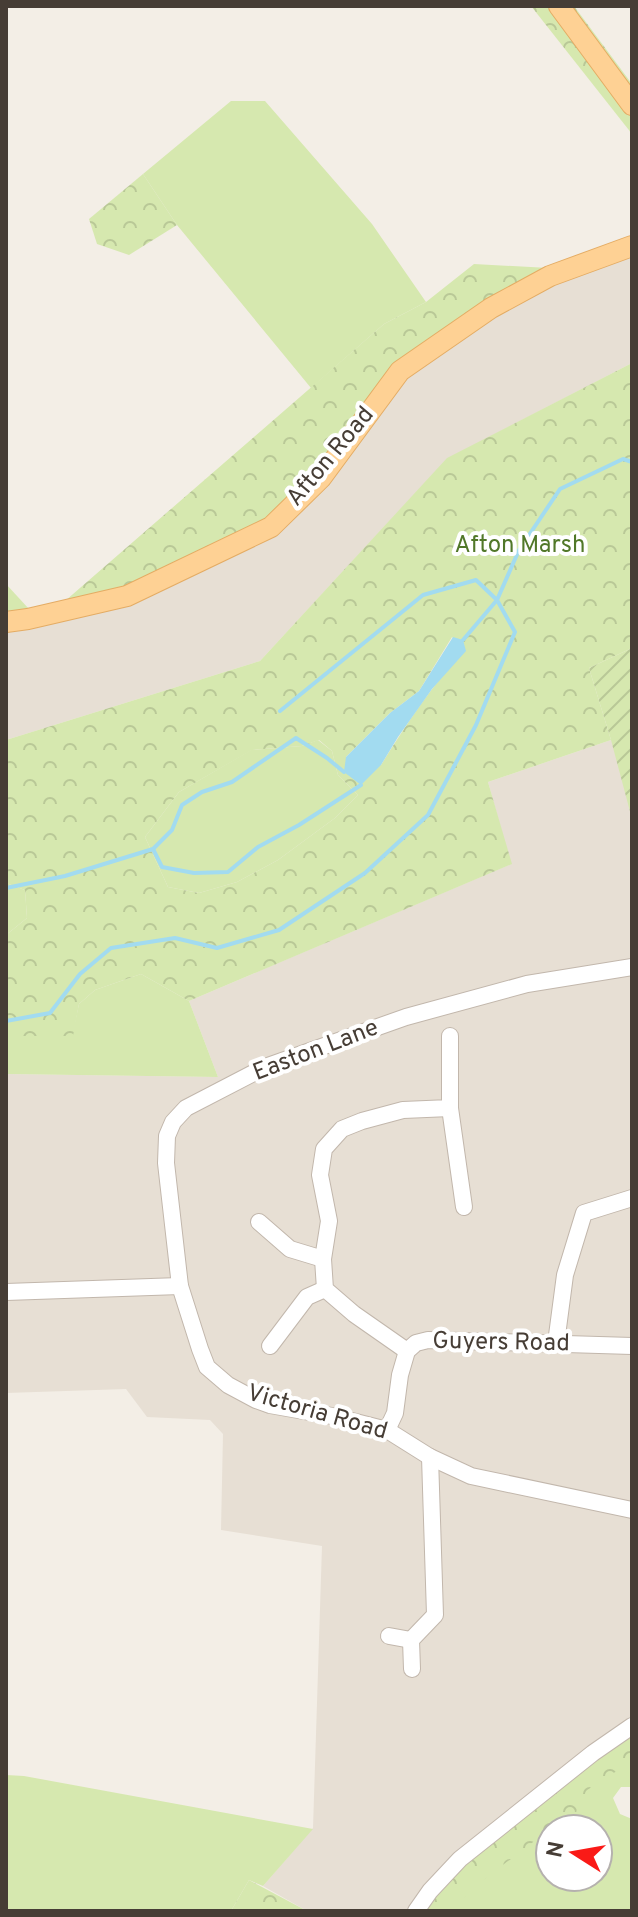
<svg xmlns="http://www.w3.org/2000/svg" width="638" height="1917" viewBox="0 0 638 1917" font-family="Overpass,sans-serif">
	<defs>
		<pattern id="forest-crowns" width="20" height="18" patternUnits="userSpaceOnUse" patternTransform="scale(2)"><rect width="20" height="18" fill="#d6e8af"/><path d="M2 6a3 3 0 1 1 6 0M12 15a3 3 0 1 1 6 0" fill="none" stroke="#b9c897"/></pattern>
		<pattern id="garden-furrows" width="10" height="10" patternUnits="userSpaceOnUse" patternTransform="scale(2)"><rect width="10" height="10" fill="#d6e8af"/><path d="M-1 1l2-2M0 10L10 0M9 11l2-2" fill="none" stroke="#b9c897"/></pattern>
	</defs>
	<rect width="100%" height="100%" fill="#f3eee6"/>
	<g fill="#e7dfd4">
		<polygon points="632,254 632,363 447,459 260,661 6,740 6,630 277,530 406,377 495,312 552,284"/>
		<polygon points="632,648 632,1718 451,1857 408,1911 307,1911 263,1886 313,1828 322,1546 221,1530 223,1434 210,1420 147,1417 126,1389 6,1393 6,1074 218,1077 189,1001 511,864 488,782 611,740"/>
	</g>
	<g fill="#d6e8af" fill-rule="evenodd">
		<polygon points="231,101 265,101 372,224 426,302 384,324 311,388 177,225 143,174"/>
		<polygon points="6,584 29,609 6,612"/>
		<polygon points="318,740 332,751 338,775 358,795 335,818 278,860 237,882 199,893 168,887 145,837 179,792 251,750 302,746"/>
		<polygon points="6,883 25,890 27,918 6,935"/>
		<polygon points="141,974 189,1001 218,1077 6,1074 6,1036 72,1036 79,1004 95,990"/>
		<path d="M632,1731V1787H621L613,1798L620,1814L632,1819V1911H424ZM550,1829H598V1877H550Z"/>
		<polygon points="6,1775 24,1776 313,1829 263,1886 249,1880 231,1911 6,1911"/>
	</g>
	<g fill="url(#forest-crowns)" fill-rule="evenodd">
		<polygon points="531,6 574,6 632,84 632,134"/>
		<polygon points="143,174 177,225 129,255 97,244 89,219"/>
		<polygon points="474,264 549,268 394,364 313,471 264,522 127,589 65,601 384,324 426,302"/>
		<path d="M632,363V648L589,668L611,740L488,782L512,864L189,1001L141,974L95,990L79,1004L73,1036H6V935L27,918L25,890L6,883V740L260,661L447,458ZM452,637L465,651C432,684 406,725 381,765L346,757L390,713L419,691ZM319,740L332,751L338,775L358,795L335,818L278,860L237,882L199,893L168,887L145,837L179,792L252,750L302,746Z"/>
		<path d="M632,1731V1761C620,1771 610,1774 597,1782C584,1790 577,1808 573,1822L557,1829H550V1832L541,1836L478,1884L450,1911H424L464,1862Z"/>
		<polygon points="249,1880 307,1911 231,1911"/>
	</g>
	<polygon fill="url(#garden-furrows)" points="632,648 632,819 611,740 589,668"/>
	<polygon fill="#a2dbf0" points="453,637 463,640 466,651 432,689 398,737 381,765 361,785 344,772 346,757 390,713 419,691"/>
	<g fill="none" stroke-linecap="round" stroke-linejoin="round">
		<g stroke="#a2dbf0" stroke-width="4">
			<polyline points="463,640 497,600 519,550 560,489 623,459 632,462"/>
			<polyline points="153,849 162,867 194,873 228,872 258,847 299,825 361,785"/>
			<polyline points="6,888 65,876 153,849 172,830 182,805 202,792 232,782 296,738 327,758 344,772"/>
			<polyline points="6,1021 50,1013 80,974 111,948 175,938 217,948 279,930 365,873 428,815 476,725 515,632 497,600 476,580 423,595 280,711"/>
		</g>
		<g stroke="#c2b7ac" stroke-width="18">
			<g id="minor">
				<polyline points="632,967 527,984 406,1017 265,1067 186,1108 173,1122 167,1136 166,1163 180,1286 200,1349 207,1367 228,1385 256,1400 270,1405 332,1416 387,1430 430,1457 471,1476 632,1510"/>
				<polyline points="450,1108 464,1207"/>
				<polyline points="259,1222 290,1249 323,1259"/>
				<polyline points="6,1292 180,1286"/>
				<polyline points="556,1343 565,1275 584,1213 632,1198"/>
				<polyline points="270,1346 307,1297 325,1289"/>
				<polyline points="407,1351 354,1314 325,1289 323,1259 329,1221 320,1175 324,1149 342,1129 362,1121 403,1110 450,1108 450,1036"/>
				<polyline points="387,1430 395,1413 400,1375 407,1351 416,1343 428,1340 632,1346"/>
				<polyline points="389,1636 411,1640"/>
				<polyline points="412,1669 411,1640 435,1615 430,1457"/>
				<polyline points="416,1911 430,1891 460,1859 593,1753 632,1726"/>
			</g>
		</g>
		<g stroke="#e4ac64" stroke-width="22">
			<g id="major">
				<polyline points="559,6 632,105"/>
				<polyline points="6,622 28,619 127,596 271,527 321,478 400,371 491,308 550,276 632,246"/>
			</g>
		</g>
		<use href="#minor" stroke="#fff" stroke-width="16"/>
		<use href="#major" stroke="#fed194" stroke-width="20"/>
	</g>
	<g text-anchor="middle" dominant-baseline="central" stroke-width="8" stroke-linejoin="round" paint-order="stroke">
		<g font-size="24" fill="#463d35" stroke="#fff">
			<text transform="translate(331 457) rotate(-50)">Afton Road</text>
			<text transform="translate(316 1051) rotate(-21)">Easton Lane</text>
			<text transform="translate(501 1343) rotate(1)">Guyers Road</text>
			<text transform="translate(317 1413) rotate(16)">Victoria Road</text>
		</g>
		<g font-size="24" fill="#517829" stroke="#fff">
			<text x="520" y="546">Afton Marsh</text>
		</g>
	</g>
	<rect width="638" height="1917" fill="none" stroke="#463d35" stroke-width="16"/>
	<g transform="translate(574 1853) rotate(281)"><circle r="38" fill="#ffffff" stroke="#b5b1ae" stroke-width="2"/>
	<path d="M0-6L14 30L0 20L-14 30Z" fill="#fa1a17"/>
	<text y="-12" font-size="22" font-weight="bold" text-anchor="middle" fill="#463d35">N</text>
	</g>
</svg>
